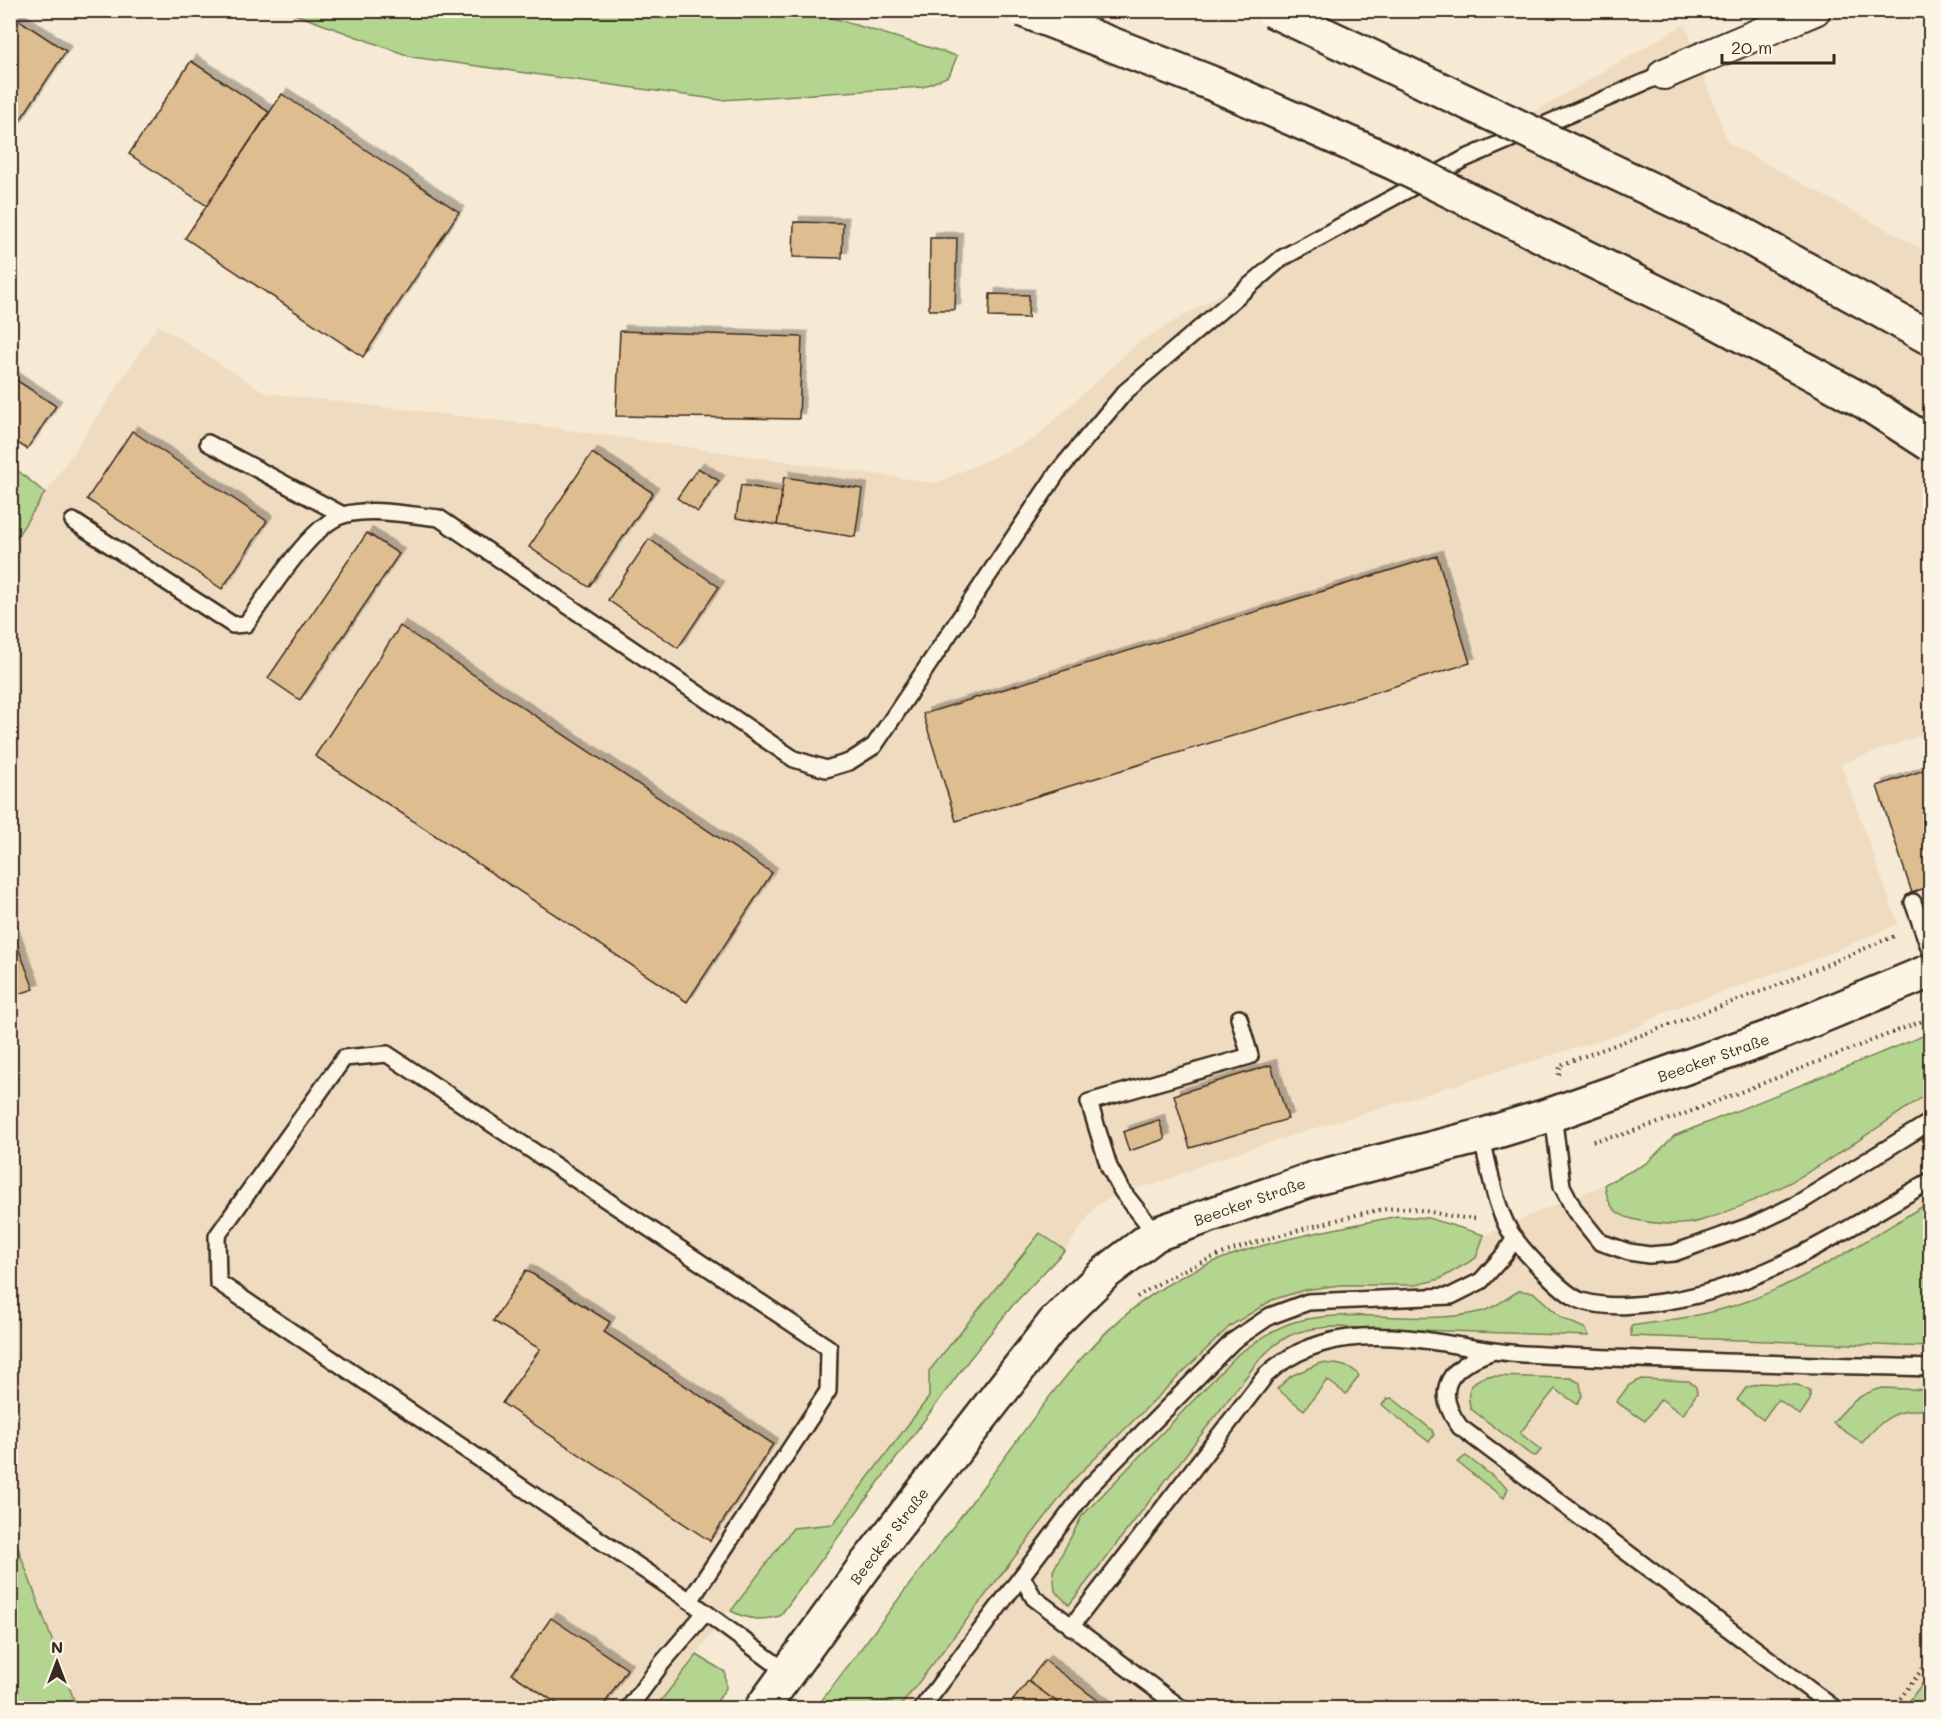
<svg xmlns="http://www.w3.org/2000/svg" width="1941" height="1719" viewBox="0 0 1941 1719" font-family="Mali,sans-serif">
	<defs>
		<filter id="shadow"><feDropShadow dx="5.5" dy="-5.5" stdDeviation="0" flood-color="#0004"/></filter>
	</defs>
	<rect width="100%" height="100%" fill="#f6ead4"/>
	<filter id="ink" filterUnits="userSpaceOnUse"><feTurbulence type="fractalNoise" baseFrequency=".0167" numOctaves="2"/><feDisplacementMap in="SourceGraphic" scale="12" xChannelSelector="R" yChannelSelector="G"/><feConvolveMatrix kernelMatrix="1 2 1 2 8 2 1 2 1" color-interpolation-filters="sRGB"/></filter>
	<g filter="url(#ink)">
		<g fill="#efdcc0">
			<polygon points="1685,24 1728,143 1930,253 1930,732 1841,764 1898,924 1816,959 1667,1011 1627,1032 1252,1148 1209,1162 1157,1184 1122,1191 1095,1207 1065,1250 1040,1233 929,1371 929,1397 833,1524 793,1528 655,1708 77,1708 11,1529 11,546 158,325 266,393 528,424 936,483 1034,439 1140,341"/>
			<polygon points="1930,1033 1930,1708 816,1708 1052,1395 1102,1333 1140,1301 1181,1277 1224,1258 1275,1243 1397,1216 1428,1218 1484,1235 1605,1184 1647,1163 1674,1136"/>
		</g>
		<g fill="#b3d58f" stroke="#778056" stroke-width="1.5">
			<polygon points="286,11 810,11 957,56 949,76 923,87 721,100 412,57"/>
			<polygon points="11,465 45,493 11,546"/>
			<path d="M1930,1033V1092C1859,1140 1784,1196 1700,1221C1683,1226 1659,1224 1641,1221C1617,1217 1607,1208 1605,1184L1647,1163L1674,1136Z"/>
			<path d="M1930,1202V1347L1631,1336V1326C1670,1320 1710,1315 1748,1301C1812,1277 1871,1237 1930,1202Z"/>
			<path d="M1397,1216L1428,1218L1484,1235L1476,1258L1440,1279L1416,1285H1340L1304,1290L1272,1300L1230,1326L1076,1477L899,1708H816C872,1634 929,1559 985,1484C1042,1408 1094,1324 1179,1278C1245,1242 1325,1232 1397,1216Z"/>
			<path d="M1040,1233L1065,1250L1013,1305L968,1361L780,1616C760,1621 749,1620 731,1611L793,1528L833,1524L929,1397V1371Z"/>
			<path d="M1519,1291L1533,1292L1562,1318L1586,1329L1589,1336L1335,1327C1295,1328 1276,1338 1252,1369L1069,1605L1055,1591L1053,1571L1082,1516L1238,1354C1256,1342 1274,1328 1294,1322C1356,1306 1422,1327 1483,1311C1495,1308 1508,1297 1519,1291Z"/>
			<path d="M1320,1363C1333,1364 1353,1364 1359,1376L1346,1394L1327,1380L1304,1410L1277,1389L1291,1376Z"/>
			<path d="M1488,1376L1571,1378L1580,1383L1582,1396L1577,1404L1555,1389L1520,1433L1541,1450L1536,1456L1531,1455L1471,1409C1465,1392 1470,1380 1488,1376Z"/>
			<polygon points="1641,1379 1689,1381 1696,1387 1697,1393 1683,1415 1661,1399 1645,1421 1616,1402 1629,1385"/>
			<polygon points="1760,1383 1798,1385 1810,1391 1810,1400 1800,1415 1778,1399 1763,1420 1737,1400 1746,1388"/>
			<path d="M1883,1388L1930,1390V1410C1896,1408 1883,1418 1862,1443L1833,1423C1848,1405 1859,1393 1883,1388Z"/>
			<polygon points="1392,1398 1432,1430 1434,1435 1429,1442 1382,1405 1387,1399"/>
			<polygon points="1466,1456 1508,1488 1504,1498 1457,1462"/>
			<polygon points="11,1529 77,1708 11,1708"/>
			<polygon points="697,1655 725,1672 726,1688 713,1708 655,1708"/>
			<polygon points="1930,1673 1930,1690 1917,1708 1904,1708"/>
		</g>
		<g fill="#debd91" stroke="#3b2a1e" stroke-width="1.5" filter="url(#shadow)">
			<polygon points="10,14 66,51 15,128 10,125"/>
			<polygon points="191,61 269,112 207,206 129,154"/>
			<polygon points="282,94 459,212 363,357 185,238"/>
			<polygon points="794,222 843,223 842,258 793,257"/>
			<polygon points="930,238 957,238 955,310 929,310"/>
			<polygon points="990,294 1029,295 1028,318 989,317"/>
			<polygon points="620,331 802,337 799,419 616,416"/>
			<polygon points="10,376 56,406 27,449 10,438"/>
			<polygon points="132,431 267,521 222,589 87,499"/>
			<polygon points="592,453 653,493 589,587 529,547"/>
			<polygon points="698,468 719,481 698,512 677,498"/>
			<polygon points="784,477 862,489 855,537 777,525"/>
			<polygon points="741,485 782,492 777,525 736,518"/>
			<polygon points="367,533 399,554 300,700 268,678"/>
			<polygon points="649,539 719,587 678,648 608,600"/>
			<polygon points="1437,556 1470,663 956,821 923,714"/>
			<polygon points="400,626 772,873 687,1002 315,756"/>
			<polygon points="1930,768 1930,886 1912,893 1877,786"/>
			<polygon points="10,927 34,989 10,997"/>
			<polygon points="1271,1065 1288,1119 1190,1148 1174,1095"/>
			<polygon points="1159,1120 1165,1139 1129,1151 1123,1132"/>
			<polygon points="526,1270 610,1322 604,1332 773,1444 710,1541 502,1403 540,1349 493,1321"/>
			<polygon points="551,1618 627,1669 602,1708 564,1708 512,1674"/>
			<polygon points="1045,1660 1048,1663 1108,1708 1065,1708 1028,1681"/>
			<polygon points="1028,1681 1065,1708 1007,1708"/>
		</g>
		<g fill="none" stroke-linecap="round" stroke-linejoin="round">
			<g stroke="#3b2a1e" stroke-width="20">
				<g id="service">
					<polyline points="208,443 343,515"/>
					<path d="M73,521L233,625L246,624C267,596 310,525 343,515C373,507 409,515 439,518L794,759L826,769L849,762L874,746L1057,473L1125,392L1282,258L1464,159L1664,74"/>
					<polyline points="1913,902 1930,950"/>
					<polyline points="1553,1114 1562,1186 1575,1211 1600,1242 1629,1252 1649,1255 1674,1253 1755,1224 1797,1204 1930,1122"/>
					<path d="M1481,1136C1490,1169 1495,1212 1515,1239C1526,1254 1565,1296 1582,1301C1606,1308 1629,1306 1654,1303C1757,1291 1842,1231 1930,1181"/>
					<polyline points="1156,1234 1122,1191 1109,1167 1089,1102 1250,1056 1239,1018"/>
					<path d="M1491,1352C1451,1366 1431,1388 1460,1427L1834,1708"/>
					<polyline points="1022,1577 1034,1598 1181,1708"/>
					<polyline points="690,1601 828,1391 829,1348 387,1054 344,1058 217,1236 218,1282 690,1601 788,1673"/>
					<path d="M1071,1627L1266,1375C1292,1351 1325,1339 1361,1337C1415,1333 1469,1351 1523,1354C1658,1361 1794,1364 1930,1368"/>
					<polyline points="629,1708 662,1663 705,1613"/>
					<polyline points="922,1708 1089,1487 1233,1341 1270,1316 1308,1302 1451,1296 1481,1281 1504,1255 1515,1238"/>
				</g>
			</g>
			<g stroke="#3b2a1e" stroke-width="34">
				<polyline id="minor" points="1664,74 1815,10"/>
			</g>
			<g stroke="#3b2a1e" stroke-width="38">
				<g id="tertiary">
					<path id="s1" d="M762,1708L865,1566L1055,1322L1104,1274L1156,1234L1316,1178L1481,1136L1553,1114L1768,1038L1930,971"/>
				</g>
			</g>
			<g stroke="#3b2a1e" stroke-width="4" stroke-dasharray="1.5 4.5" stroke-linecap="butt">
				<polyline points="1559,1075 1560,1065 1773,987 1897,935"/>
				<polyline points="1593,1141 1621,1135 1679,1116 1930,1018"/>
				<path d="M1137,1297C1197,1257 1254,1242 1322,1224C1348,1217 1377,1208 1403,1208C1427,1209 1450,1219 1475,1218"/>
				<polyline points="1893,1708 1930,1659"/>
			</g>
			<use href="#service" stroke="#fcf5e5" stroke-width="15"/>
			<use href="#minor" stroke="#fcf5e5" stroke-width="30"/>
			<use href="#tertiary" stroke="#fcf5e5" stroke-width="33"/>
			<g stroke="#3b2a1e" stroke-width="38" stroke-linecap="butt">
				<g id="motorway-bridge">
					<polyline points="1023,10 1211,83 1392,162 1717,322 1865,402 1930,444"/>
					<polyline points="1272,10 1726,225 1930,338"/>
				</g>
			</g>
			<use href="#motorway-bridge" stroke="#fcf5e5" stroke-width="33"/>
		</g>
	</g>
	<g text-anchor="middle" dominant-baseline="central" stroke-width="6" stroke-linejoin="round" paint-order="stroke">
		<g font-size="15" fill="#3b2a1e" stroke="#fcf5e5">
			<text stroke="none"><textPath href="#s1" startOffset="1204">Beecker Straße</textPath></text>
			<text stroke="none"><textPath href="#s1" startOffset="718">Beecker Straße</textPath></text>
			<text stroke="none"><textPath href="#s1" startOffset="214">Beecker Straße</textPath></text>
		</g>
	</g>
	<rect width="1941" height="1719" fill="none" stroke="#fcf5e5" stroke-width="36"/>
	<rect x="18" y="18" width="1905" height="1683" fill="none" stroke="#3b2a1e" stroke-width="2" filter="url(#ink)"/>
	<g transform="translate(57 1662)" stroke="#fcf5e5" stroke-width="4.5" paint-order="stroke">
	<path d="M0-4.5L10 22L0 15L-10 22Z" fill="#3b2a1e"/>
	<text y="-9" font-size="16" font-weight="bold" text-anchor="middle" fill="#3b2a1e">N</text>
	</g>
	<path d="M1722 54v9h112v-9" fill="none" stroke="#3b2a1e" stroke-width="3"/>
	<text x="1731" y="54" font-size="18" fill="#3b2a1e" stroke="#fcf5e5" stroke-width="4.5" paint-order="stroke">20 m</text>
</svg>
